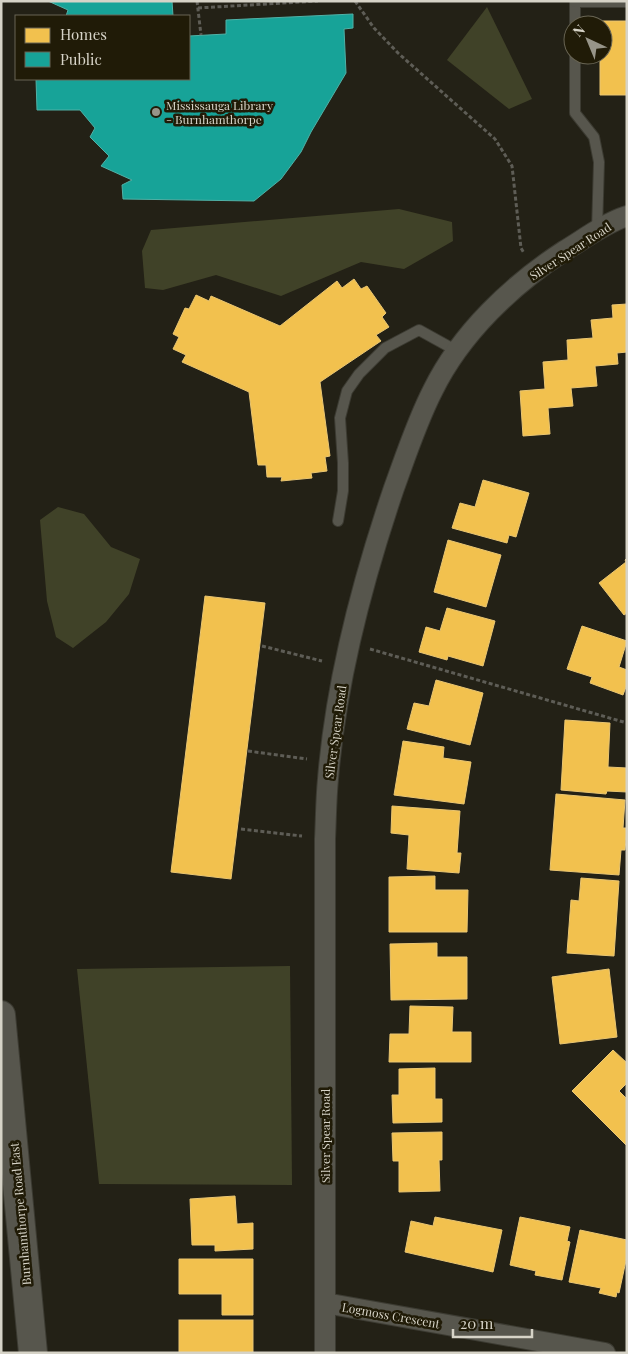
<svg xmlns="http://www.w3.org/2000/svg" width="628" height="1354" viewBox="0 0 628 1354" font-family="'Playfair Display',serif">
	<rect width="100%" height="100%" fill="#232116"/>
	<g fill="#404228">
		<polygon points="487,7 532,99 509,109 447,60"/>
		<polygon points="399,209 452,222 453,241 404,269 361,262 281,296 216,275 163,290 145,288 142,251 151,230"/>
		<polygon points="58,507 84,514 111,547 140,559 129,594 106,622 73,648 56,637 47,601 40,520"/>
		<polygon points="290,966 292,1185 99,1184 77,969"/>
	</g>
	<g fill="#f2c14e" stroke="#eac672">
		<polygon points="601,21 627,21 627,95 600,95 600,55 603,55 603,25 601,25"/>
		<polygon points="354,279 361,289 367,286 386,313 382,317 389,327 376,335 381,341 320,382 330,456 325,457 327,471 311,473 312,478 281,481 282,477 267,477 266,465 258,465 249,392 182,362 186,355 173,349 179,337 173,334 185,308 189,309 196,295 209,301 211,296 280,326 337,281 342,288"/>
		<polygon points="627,304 627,352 617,353 618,364 595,366 597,386 571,388 573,406 548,408 550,434 523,436 520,391 545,389 543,362 568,360 567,340 593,338 591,320 613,318 612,305"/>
		<polygon points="483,480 529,493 516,537 509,535 507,543 452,528 460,503 475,507"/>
		<polygon points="448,540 501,555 486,607 434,592"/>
		<polygon points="627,558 627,613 624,615 599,583 626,562 625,560"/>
		<polygon points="205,596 265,603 231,879 171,872"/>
		<polygon points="447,608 495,621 483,666 448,656 447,660 419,652 426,627 440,631"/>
		<polygon points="582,626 627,641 619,667 627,670 627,684 623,695 590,683 592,677 567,669"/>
		<polygon points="436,680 483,693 470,745 407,729 414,703 429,706"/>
		<polygon points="565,720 610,723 608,767 627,768 627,792 607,791 606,794 561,790"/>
		<polygon points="403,741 444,747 443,758 471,762 464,804 394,795"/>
		<polygon points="556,794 625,800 623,828 627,828 625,850 621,850 619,875 550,870"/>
		<polygon points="392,806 460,811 457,853 461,853 459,873 407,869 409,835 391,833"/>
		<polygon points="435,876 435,890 468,890 467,932 389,932 389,877"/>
		<polygon points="581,878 619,881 614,956 567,953 571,900 579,901"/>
		<polygon points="437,943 437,957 467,957 467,999 391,1000 390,944"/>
		<polygon points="609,969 617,1037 560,1044 552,977"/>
		<polygon points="410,1006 453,1007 452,1032 471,1032 471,1062 389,1062 390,1034 409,1034"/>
		<polygon points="613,1050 627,1063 627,1083 619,1091 627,1099 627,1146 572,1091"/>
		<polygon points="435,1068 435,1099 442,1099 442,1122 393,1123 392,1095 399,1095 399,1069"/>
		<polygon points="442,1132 442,1160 439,1160 440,1191 399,1192 399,1161 393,1161 392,1133"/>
		<polygon points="235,1196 237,1224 253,1223 253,1249 215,1251 215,1245 192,1245 190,1199"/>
		<polygon points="435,1217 502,1230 493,1272 405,1252 411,1221 433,1226"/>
		<polygon points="520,1217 570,1227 567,1241 570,1242 562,1280 535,1275 536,1271 510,1265"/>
		<polygon points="580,1230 627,1240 627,1256 619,1293 617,1292 616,1297 599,1293 601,1288 569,1282"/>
		<polygon points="179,1259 253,1259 253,1315 222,1315 222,1294 179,1294"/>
		<rect x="179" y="1320" width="74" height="33"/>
	</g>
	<g fill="#17a398" stroke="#50b1a6">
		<polygon points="48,1 172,1 173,16 66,16 68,10"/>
		<polygon points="353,14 353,28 344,29 346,73 311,132 301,152 281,179 254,201 123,199 122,185 132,180 101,166 109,156 90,137 95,128 80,110 37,110 36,79 189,79 189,36 226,34 226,20"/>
	</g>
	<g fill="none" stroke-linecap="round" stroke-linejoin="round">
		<g stroke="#3c3b32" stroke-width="12">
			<g id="lane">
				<polyline points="575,1 575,25"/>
				<polyline points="575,2 627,2"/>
				<polyline points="575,55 575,113 594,137 599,162 597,231"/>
				<polyline points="338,521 343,491 343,463 340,418 347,391 359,374 385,348 419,330 457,351"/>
			</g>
		</g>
		<g stroke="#3c3b32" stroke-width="22">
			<g id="street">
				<polyline points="325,1303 605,1353"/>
				<path d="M325,1353V839C326,819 326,799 328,779C336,680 362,582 394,488C406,455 417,421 433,390C461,333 512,285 564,251C584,239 605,223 627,216"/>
			</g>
		</g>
		<g stroke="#3c3b32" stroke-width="30">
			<polyline id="secondary" points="1,1015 33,1353"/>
		</g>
		<g stroke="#5e5d56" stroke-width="3" stroke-dasharray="4 2.5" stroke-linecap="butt">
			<polyline points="197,1 201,35"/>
			<polyline points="355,1 374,28 398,53 495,139 512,166 521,248 524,253"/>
			<polyline points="198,8 318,1"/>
			<polyline points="262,646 322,661"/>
			<polyline points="370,649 627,723"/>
			<polyline points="248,751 307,759"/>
			<polyline points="241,829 302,836"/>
		</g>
		<use href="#lane" stroke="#57564d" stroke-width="10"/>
		<use href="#street" stroke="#57564d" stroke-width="20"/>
		<use href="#secondary" stroke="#57564d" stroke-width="28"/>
	</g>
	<circle fill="#979589" stroke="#201b07" stroke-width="2" cx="156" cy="112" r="5"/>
	<g text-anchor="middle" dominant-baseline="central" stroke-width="5" stroke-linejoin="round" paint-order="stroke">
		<g font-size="12" fill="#d6d3c7" stroke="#201b07" text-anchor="start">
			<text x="166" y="105">Mississauga Library<tspan x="166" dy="14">- Burnhamthorpe</tspan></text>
		</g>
		<g font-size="12" fill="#d6d3c7" stroke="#201b07">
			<text transform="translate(570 251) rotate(-33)">Silver Spear Road</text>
			<text transform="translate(335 732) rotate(-82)">Silver Spear Road</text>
			<text transform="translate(325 1136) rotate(-90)">Silver Spear Road</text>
			<text transform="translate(20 1214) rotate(-95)">Burnhamthorpe Road East</text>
			<text transform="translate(391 1315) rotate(10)">Logmoss Crescent</text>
		</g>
	</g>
	<rect width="628" height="1354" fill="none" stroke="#d6d3c7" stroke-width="5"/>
	<rect x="15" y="15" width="175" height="65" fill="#201b07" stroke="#696554"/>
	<rect x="25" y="28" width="25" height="15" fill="#f2c14e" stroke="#696554"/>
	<text x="60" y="40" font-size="15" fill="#d6d3c7">Homes</text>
	<rect x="25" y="52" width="25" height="15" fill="#17a398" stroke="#696554"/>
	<text x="60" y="65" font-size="15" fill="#d6d3c7">Public</text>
	<g transform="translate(588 40) rotate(316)"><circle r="24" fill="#201b07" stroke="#696554"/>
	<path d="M0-4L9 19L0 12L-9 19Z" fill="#979589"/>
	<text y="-8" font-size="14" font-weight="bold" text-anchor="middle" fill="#d6d3c7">N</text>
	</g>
	<path d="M453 1329v8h79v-8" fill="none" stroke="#d6d3c7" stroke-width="2.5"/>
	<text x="460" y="1329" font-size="15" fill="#d6d3c7" stroke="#201b07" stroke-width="4" paint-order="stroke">20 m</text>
</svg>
